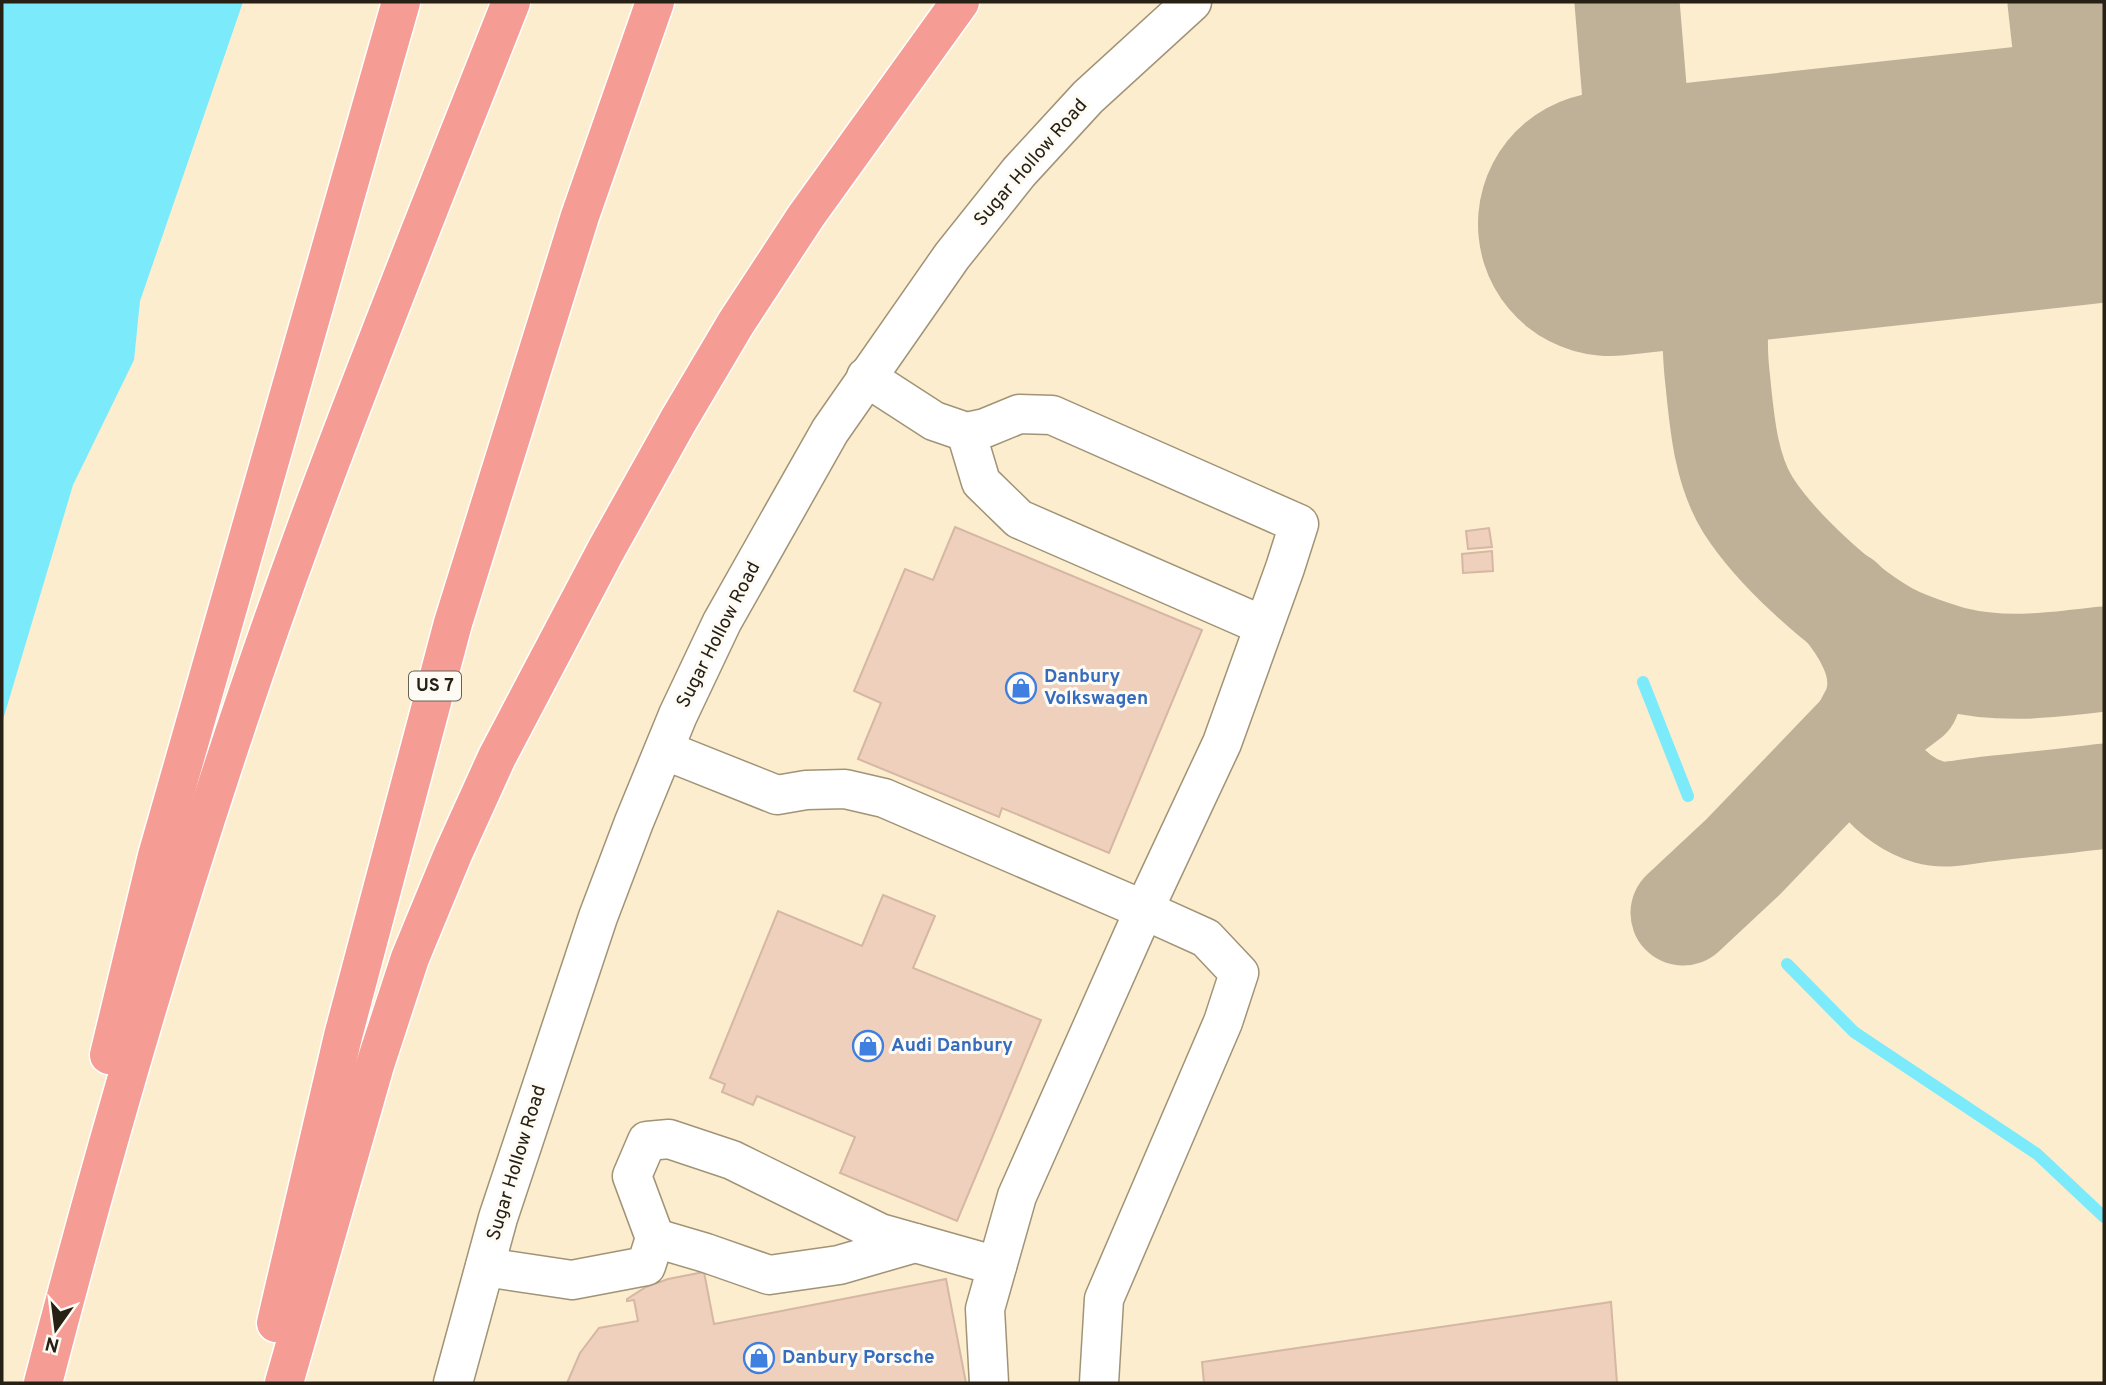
<svg xmlns="http://www.w3.org/2000/svg" width="2106" height="1385" viewBox="0 0 2106 1385" font-family="Overpass,sans-serif">
	<rect width="100%" height="100%" fill="#fcedce"/>
	<polygon fill="#7beafb" points="2,2 243,2 140,301 134,360 73,485 2,723"/>
	<g fill="none" stroke-linecap="round" stroke-linejoin="round">
		<g stroke="#7beafb" stroke-width="12">
			<polyline points="1643,682 1688,796"/>
			<polyline points="1787,964 1854,1032 2037,1154 2104,1217"/>
		</g>
		<g stroke="#beb198" stroke-width="105">
			<polyline points="1627,2 1635,99 1648,130 1686,174 1710,186 1768,207"/>
			<polyline points="2060,2 2066,56 2083,94 2104,114"/>
			<path d="M1796,204C1773,227 1745,250 1729,279C1712,310 1714,349 1718,383C1722,423 1726,470 1748,505C1776,549 1838,605 1883,632C1903,644 1929,652 1952,659C2004,672 2052,665 2104,659"/>
			<path d="M1842,602C1865,629 1888,666 1877,703C1874,715 1864,726 1862,738C1859,752 1870,766 1878,776C1892,793 1908,806 1929,812C1947,817 1969,811 1987,809C2026,805 2065,801 2104,796"/>
			<polyline points="1683,913 1743,857 1866,729 1908,697"/>
		</g>
		<polyline stroke="#beb198" stroke-width="264" points="1610,224 2104,170"/>
	</g>
	<g fill="#eed0bc" stroke="#d5b7a4" stroke-width="2">
		<polygon points="955,527 1202,630 1109,853 1002,808 999,817 858,759 881,703 854,691 905,569 933,580"/>
		<polygon points="1489,528 1492,547 1468,549 1466,531"/>
		<polygon points="1492,551 1493,571 1463,573 1462,554"/>
		<polygon points="883,895 935,916 913,968 1041,1020 957,1221 840,1173 855,1137 757,1096 753,1105 722,1092 725,1084 710,1078 778,911 862,946"/>
		<polygon points="704,1272 714,1324 946,1279 966,1383 567,1383 580,1353 599,1328 638,1321 634,1300 627,1301 627,1299 646,1287 668,1279"/>
		<polygon points="1611,1302 1617,1383 1204,1383 1202,1362"/>
	</g>
	<g fill="none" stroke-linecap="round" stroke-linejoin="round">
		<g stroke="#a19376" stroke-width="41">
			<g id="minor">
				<polyline points="866,377 934,421 966,432 985,428 1019,414 1052,415 1299,524 1285,568 1222,743 1149,899 1017,1196 985,1309 989,1383"/>
				<polyline points="966,432 981,482 1019,519 1264,626"/>
				<polyline points="664,750 777,795 806,790 845,789 884,798 1144,910 1206,938 1239,973 1223,1022 1104,1299 1099,1383"/>
				<polyline points="655,1238 706,1253 769,1275 839,1265 915,1243"/>
				<polyline points="485,1267 572,1280 646,1266 655,1238 632,1176 647,1141 669,1139 732,1160 880,1233 997,1266"/>
				<polyline points="453,1383 498,1218 598,917 634,822 678,715 722,622 830,431 952,256 1019,172 1088,97 1192,2"/>
			</g>
		</g>
		<g stroke="#fff" stroke-width="41">
			<g id="highway">
				<polyline points="109,1055 157,856 401,2"/>
				<polyline points="276,1323 343,1036 453,623 580,216 655,2"/>
				<path d="M43,1383C118,1095 203,808 306,528C371,351 442,177 511,2"/>
				<polyline points="284,1383 375,1065 410,958 453,854 497,757 606,550 678,421 736,323 806,216 960,2"/>
			</g>
		</g>
		<use href="#minor" stroke="#fff" stroke-width="38"/>
		<use href="#highway" stroke="#f59c94" stroke-width="38"/>
	</g>
	<defs>
		<g id="shop-ring" transform="scale(1.575)"><circle r="9.5" fill="#fefbf5" stroke="#3f7fe0" stroke-width="1.5"/><path d="M-5-2.5h2.3a2.7 3.5 0 0 1 5.4 0H5L5.5 6h-11ZM-1.5-2.5h3a1.5 2.3 0 0 0-3 0Z" fill="#3f7fe0"/></g>
	</defs>
	<g fill-rule="evenodd">
		<use href="#shop-ring" x="1021" y="688"/>
		<use href="#shop-ring" x="868" y="1046"/>
		<use href="#shop-ring" x="759" y="1358"/>
	</g>
	<g text-anchor="middle" dominant-baseline="central" stroke-width="6" stroke-linejoin="round" paint-order="stroke">
		<rect fill="#fefbf5" stroke="#676258" stroke-width="2" x="409" y="671.5" width="52" height="29" rx="5"/>
		<g font-size="18" font-weight="bold" fill="#262015">
			<text x="435" y="686">US 7</text>
		</g>
		<g font-size="19" fill="#262015" stroke="#fefbf5">
			<text transform="translate(1031 163) rotate(-49)">Sugar Hollow Road</text>
			<text transform="translate(719 635) rotate(-63)">Sugar Hollow Road</text>
			<text transform="translate(517 1163) rotate(-73)">Sugar Hollow Road</text>
		</g>
		<g font-size="19" font-weight="bold" fill="#366cbe" stroke="#fefbf5" text-anchor="start">
			<text x="1044" y="677">Danbury<tspan x="1044" dy="22">Volkswagen</tspan></text>
			<text x="891" y="1046">Audi Danbury</text>
			<text x="782" y="1358">Danbury Porsche</text>
		</g>
	</g>
	<rect width="2106" height="1385" fill="none" stroke="#262015" stroke-width="7"/>
	<g transform="translate(56 1329) rotate(194)" stroke="#fefbf5" stroke-width="5" paint-order="stroke">
	<path d="M0-5L12 26L0 18L-12 26Z" fill="#262015"/>
	<text y="-10" font-size="19" font-weight="bold" text-anchor="middle" fill="#262015">N</text>
	</g>
</svg>
